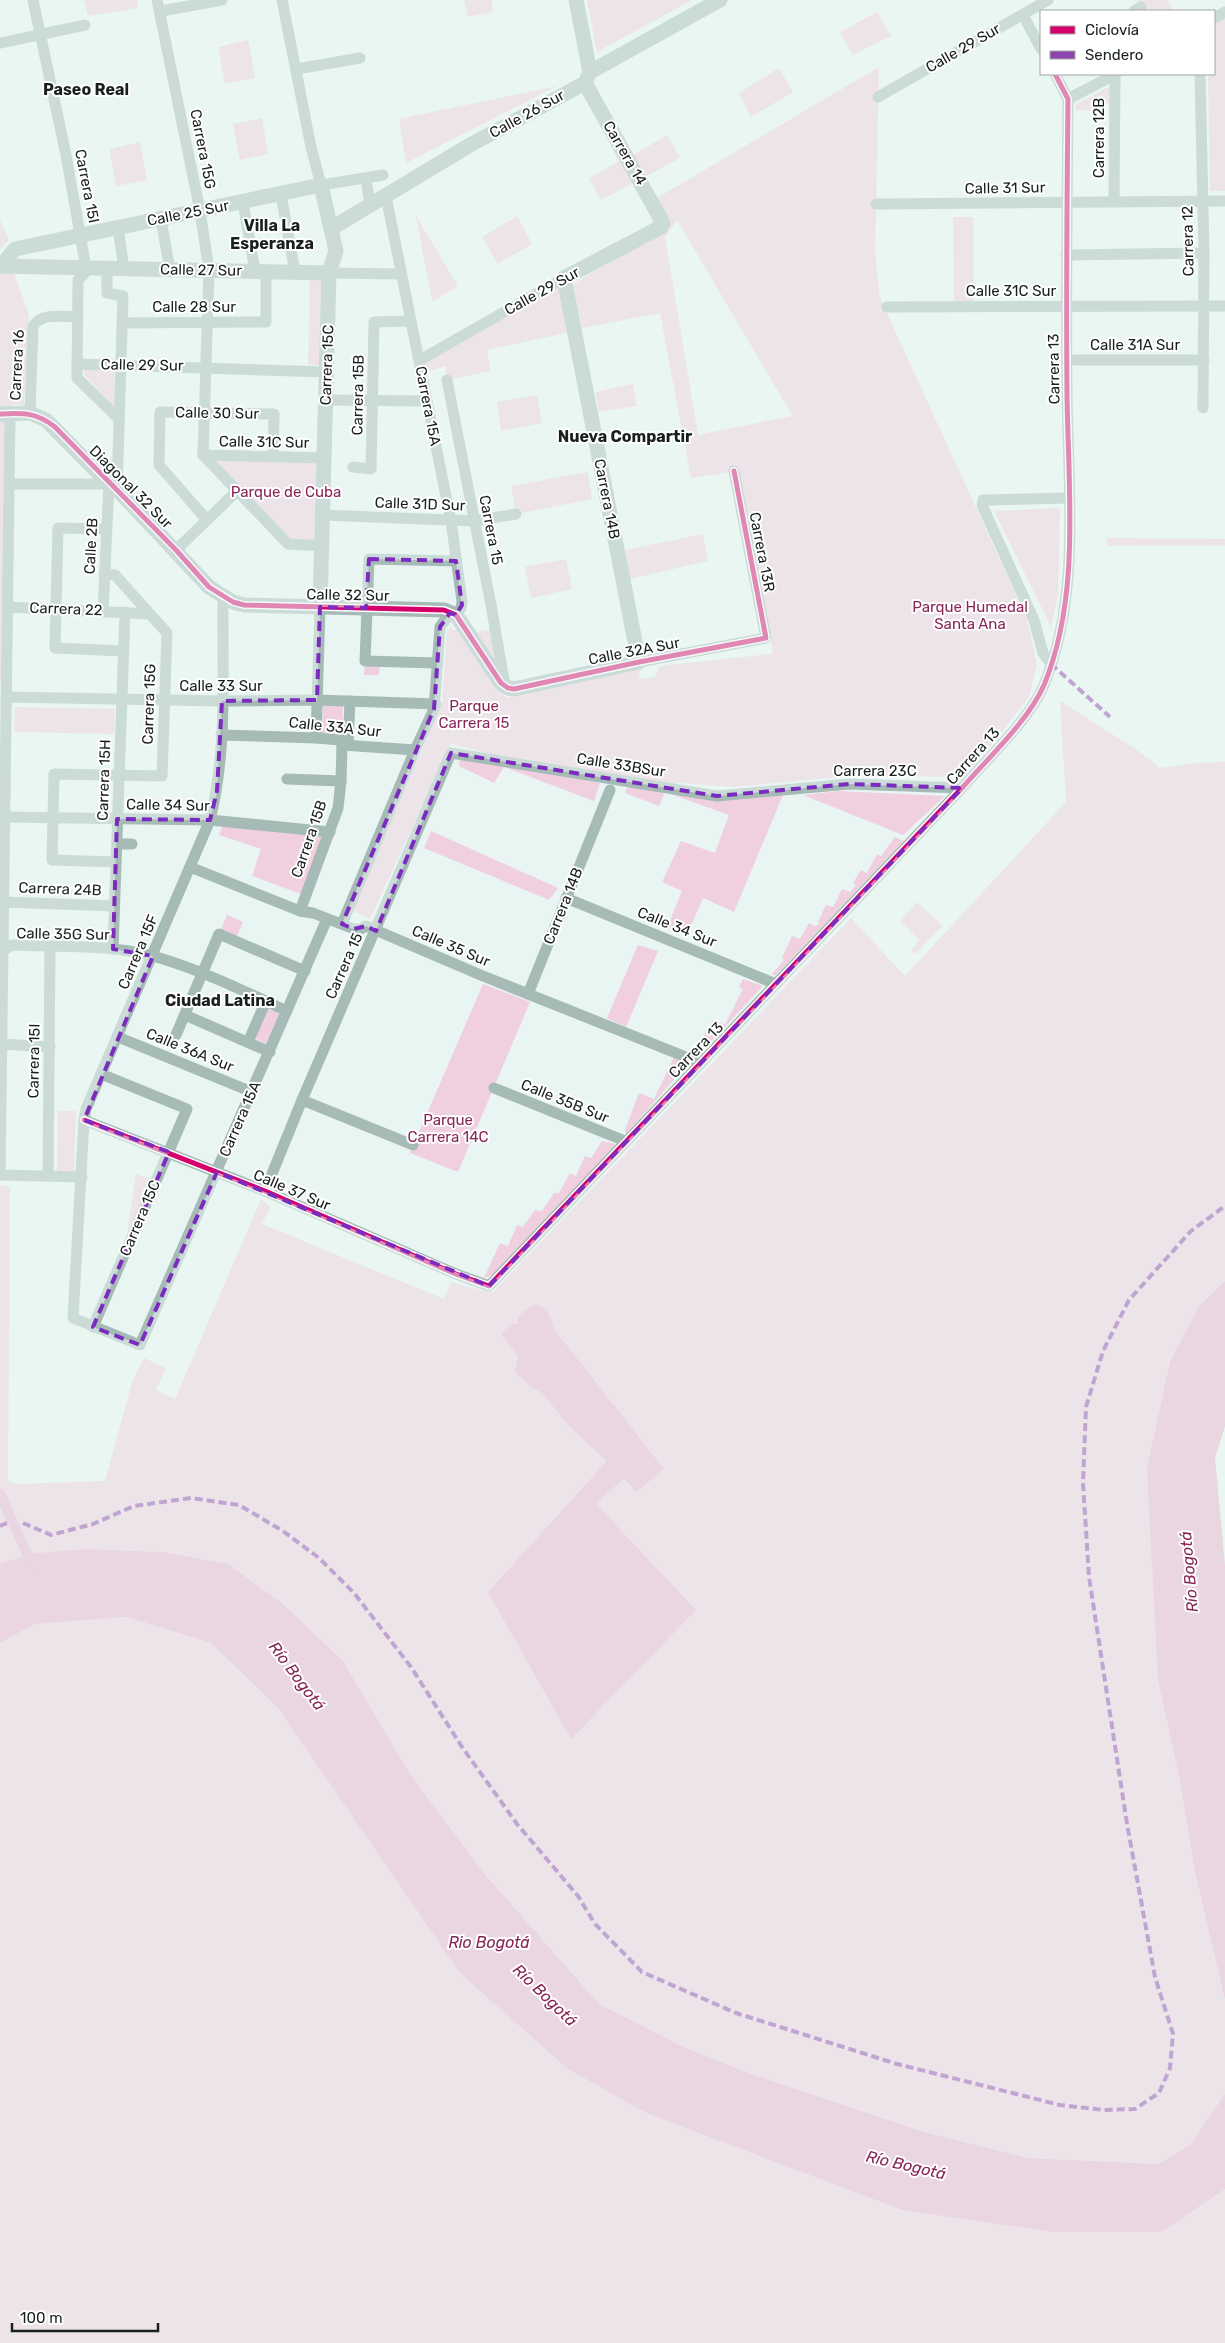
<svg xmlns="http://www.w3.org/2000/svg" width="1225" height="2343" viewBox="0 0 1225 2343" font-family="Rubik,sans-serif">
	<rect width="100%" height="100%" fill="#e9f5f2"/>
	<g fill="#f0cfde" fill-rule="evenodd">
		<polygon points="84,0 137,0 138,8 88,16"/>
		<polygon points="464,0 491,0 493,12 468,17"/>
		<polygon points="587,0 692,0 597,52"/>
		<polygon points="1137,0 1167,0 1173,11 1143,11"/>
		<polygon points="877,12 891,36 853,55 840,32"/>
		<polygon points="1225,17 1225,191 1210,191 1208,74 1214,74 1214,23"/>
		<polygon points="248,40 255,78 225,84 218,47"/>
		<path d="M879,67L875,254L880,298L1027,619L1037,664L1029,697L966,777L852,776L732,787L652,781L518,761L451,744L370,919L351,910L442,704L447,632L450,628L458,631L506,698L642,667L638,679L655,677L659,666L771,654L773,650L738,471L691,478L660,313L582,328L573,284L663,230L657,198ZM677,220L792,415V416L698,435L665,237Z"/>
		<polygon points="779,68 793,92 751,117 739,93"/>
		<polygon points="557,86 406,163 399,119"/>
		<polygon points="1109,87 1109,104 1092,103 1091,110 1076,111 1076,104"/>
		<polygon points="262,118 268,154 240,160 233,124"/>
		<polygon points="667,135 680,158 645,177 633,155"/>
		<polygon points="140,142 147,180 116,186 109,149"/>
		<polygon points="621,160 634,183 601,200 589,178"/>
		<polygon points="416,216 458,286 432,302 432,301"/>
		<polygon points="517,216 532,244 498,264 482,237"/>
		<polygon points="953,217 973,217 974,302 954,302"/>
		<polygon points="0,220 9,240 0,249"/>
		<polygon points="0,266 12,267 29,315 24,405 11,405 10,414 6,680 0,682"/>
		<polygon points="310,279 325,279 323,365 308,365"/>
		<polygon points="560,284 570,332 487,350 491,371 447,380 445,366 426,372 424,363"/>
		<polygon points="83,368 114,370 115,408 85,376"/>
		<polygon points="633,384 637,406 599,412 595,392"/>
		<polygon points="537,395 542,423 501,431 497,402"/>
		<polygon points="214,459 317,463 314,541 290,541"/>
		<polygon points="588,472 592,499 516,514 511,486"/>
		<polygon points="1060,508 1058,595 1051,627 994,511"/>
		<polygon points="703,534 708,561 630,579 625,550"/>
		<polygon points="1107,538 1225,539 1225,546 1107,546"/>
		<polygon points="566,559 572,589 531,598 525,567"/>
		<polygon points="495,629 501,673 475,632"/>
		<polygon points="365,661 380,661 379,675 364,675"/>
		<polygon points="1060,701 1137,750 1160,768 1196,763 1225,762 1225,1281 1199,1306 1179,1776 1195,1872 1225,2000 1225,2095 1190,2145 1158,2164 1028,2158 924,2132 743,2071 688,2049 599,2004 483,1872 409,1772 343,1661 282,1603 228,1564 164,1552 86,1549 36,1553 0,1563 0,1185 10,1187 8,1480 15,1484 105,1481 132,1382 144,1358 166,1368 156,1390 175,1399 261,1199 270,1207 262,1224 444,1299 451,1282 492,1293 851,918 905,976 1066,802"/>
		<polygon points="323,703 343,704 342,738 322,738"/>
		<polygon points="15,707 115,709 114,734 14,732"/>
		<polygon points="460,758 600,783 594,801 504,767 494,783 459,766"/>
		<polygon points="628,784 718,800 783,795 734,912 703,898 687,935 667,928 682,891 662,882 681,841 715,853 729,815 665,792 659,806 625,793"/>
		<polygon points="839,791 945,796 903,835 803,795"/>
		<polygon points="223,824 325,836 301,894 252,876 261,849 219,835"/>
		<polygon points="431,831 558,888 549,900 424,848"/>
		<polygon points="895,837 904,841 775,976 772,974 784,960 782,958 792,936 800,939 809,923 815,926 820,924 818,922 826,905 833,907 842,889 850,892 856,885 853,883 861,870 867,873 877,854 881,856"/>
		<polygon points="917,902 943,926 915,954 911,951 919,940 900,921"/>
		<polygon points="227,915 243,922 235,941 219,934"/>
		<polygon points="638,945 658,951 626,1027 607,1018"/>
		<polygon points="743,979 763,986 697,1057 693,1055 713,1020 725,1025 743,989 739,987"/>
		<polygon points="483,984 530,1002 458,1172 410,1153"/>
		<polygon points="266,1007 283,1014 269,1045 254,1038"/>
		<polygon points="676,1053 692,1059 626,1134 625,1130 639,1093 654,1099"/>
		<polygon points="58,1111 76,1111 74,1173 57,1171"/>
		<polygon points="602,1141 616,1144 495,1274 484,1278 500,1243 508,1246 517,1225 523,1227 535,1210 542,1211 554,1193 559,1193 570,1173 576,1176 585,1156 591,1158"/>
		<polygon points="136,1174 152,1180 127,1234"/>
		<polygon points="126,1617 211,1643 278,1708 568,2069 646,2113 902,2210 1162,2232 1225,2189 1225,2343 0,2343 0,1643 35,1624"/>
	</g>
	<g fill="#e8b0c9">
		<polygon points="1225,1281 1225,1426 1215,1458 1225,1565 1225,2000 1195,1872 1179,1776 1158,1679 1147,1468 1170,1362 1199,1306"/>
		<polygon points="534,1304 547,1309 554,1329 664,1469 636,1492 624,1478 596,1504 696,1610 571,1739 488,1592 607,1461 571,1428 542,1393 531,1387 515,1372 518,1356 501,1334 511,1324 518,1324 518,1316"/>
		<polygon points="86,1549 164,1552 228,1564 282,1603 343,1661 409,1772 483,1872 599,2004 688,2049 743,2071 924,2132 1028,2158 1158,2164 1190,2145 1225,2094 1225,2189 1162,2232 1054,2232 902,2210 646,2113 568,2069 460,1973 278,1708 211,1643 126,1617 35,1624 0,1643 0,1563 36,1553"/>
	</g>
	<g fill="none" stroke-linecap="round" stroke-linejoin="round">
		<polyline stroke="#e8b0c9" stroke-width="10" points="0,1494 28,1556 30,1569"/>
		<g stroke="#a6bbb6" stroke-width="11">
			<polyline points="33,0 66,155 86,268 84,274 78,280 77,378 119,419"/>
			<polyline points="157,0 200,211 209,270 203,455"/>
			<polyline points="282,0 311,147 321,185 383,175"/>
			<polyline points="161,11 222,0"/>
			<polyline points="1134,11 1141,7"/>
			<polyline points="1023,15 1041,49"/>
			<polyline points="1214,18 1225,12"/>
			<polyline points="0,43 85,25"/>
			<polyline points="297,69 360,58"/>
			<polyline points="1200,74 1204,253 1203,408"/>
			<polyline points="878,97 1048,0"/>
			<polyline points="1068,99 1116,74"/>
			<polyline points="366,178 370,205"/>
			<polyline points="281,195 295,272"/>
			<polyline points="386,196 451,521 462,601 461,608 456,615"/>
			<polyline points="243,202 255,271"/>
			<polyline points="1114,202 1115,74"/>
			<polyline points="876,204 1225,201"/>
			<polyline points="161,219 170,270"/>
			<polyline points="118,227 124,269"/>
			<polyline points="1066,255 1204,253"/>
			<polyline points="107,268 107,293 123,296 117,489"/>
			<polyline points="329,273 401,274"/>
			<polyline points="887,307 1225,306"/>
			<polyline points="122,323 266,322 266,272"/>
			<polyline points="420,360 564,278"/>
			<polyline points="1067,360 1204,360"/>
			<polyline points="77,364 326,372"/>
			<polyline points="447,380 491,605 505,686"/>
			<polyline points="326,400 426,401"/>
			<path d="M30,413L33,326C42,312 62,317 77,317"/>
			<polyline points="10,414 0,1175 82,1177"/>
			<polyline points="203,455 288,544 322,546"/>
			<polyline points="203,455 324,458"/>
			<polyline points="353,467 371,469 374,322 411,321"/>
			<polyline points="9,484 109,484 103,610"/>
			<polyline points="322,515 474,521 516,514"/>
			<polyline points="207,520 159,465 160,412 274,414 273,457"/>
			<polyline points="106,529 58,528 55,648 123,651"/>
			<polyline points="176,550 238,490"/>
			<polyline points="104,574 115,575 167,633 162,776 54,774 52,860 116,862"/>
			<path d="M223,597C222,671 228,749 210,820L86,1109L84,1120L73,1318L140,1345L327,919"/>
			<polyline points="7,607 150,614"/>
			<polyline points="639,662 766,638 734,471"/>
			<polyline points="438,663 365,661 369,559 456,561"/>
			<polyline points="1051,664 1043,653 1034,620 982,505 983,500 989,500 1068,498"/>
			<polyline points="6,697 222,701 317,700 436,704"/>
			<polyline points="221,735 316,738 341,740 342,745 415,750"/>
			<polyline points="316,738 320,607"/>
			<polyline points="348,745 350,701"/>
			<polyline points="287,779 341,781"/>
			<polyline points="5,817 210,820 330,832"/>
			<polyline points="117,844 132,844"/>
			<polyline points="190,867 300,911 313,913 354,929 361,929 366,926 483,976 701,1063"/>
			<polyline points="566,898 776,984"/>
			<polyline points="3,902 114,906"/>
			<polyline points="300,911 338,808 341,781 342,745"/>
			<polyline points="342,924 415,750 434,709 440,627 450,613"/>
			<polyline points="113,949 125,612"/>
			<path d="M0,953L12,945C58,947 108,944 153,956C199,969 244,991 287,1011"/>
			<polyline points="528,994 610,790"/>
			<polyline points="185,1015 270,1052"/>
			<polyline points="176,1035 219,934 305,971"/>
			<polyline points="118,1037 252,1092"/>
			<polyline points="248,1042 266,1001"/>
			<polyline points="2,1044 50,1047"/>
			<polyline points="494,1088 625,1141"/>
			<polyline points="302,1100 413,1145"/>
			<path d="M84,1120L265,1191L456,1274L489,1286L962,788C988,758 1029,720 1044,685C1081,596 1068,488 1067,393C1066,295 1067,197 1068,99L1055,74"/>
			<polyline points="48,1176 50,947"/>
			<polyline points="265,1191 302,1100 451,753 717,796 849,784 962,788"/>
			<polyline points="93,1327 187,1109 101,1074"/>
		</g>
		<g stroke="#a6bbb6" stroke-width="15">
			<polyline points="576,0 590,72"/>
			<polyline points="332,228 470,145 585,83 590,72 720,0"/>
			<polyline points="0,266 329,273"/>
			<polyline points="1,266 15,249 321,185 336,251 329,273 320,607"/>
			<polyline points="0,414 30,413 46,420 109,484 117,489 209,587 233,602 244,605 444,610 456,615 501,683 508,688 514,689 639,662 564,278 661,227 663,223 585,83"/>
		</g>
		<g stroke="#8e44ad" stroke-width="4" stroke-dasharray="8 4" stroke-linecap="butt">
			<polyline points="1051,664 1110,717"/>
			<polyline points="23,1523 51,1535 93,1524 134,1506 191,1498 239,1505 283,1531 319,1558 354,1593 411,1667 462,1747 517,1824 578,1896 595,1924 642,1972 736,2013 897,2064 1060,2105 1104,2110 1135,2109 1159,2093 1170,2068 1173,2034 1155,1977 1127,1824 1089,1577 1083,1483 1086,1407 1103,1351 1129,1300 1191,1231 1225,1206"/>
			<polyline points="0,1526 7,1523"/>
		</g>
		<g stroke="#fff" stroke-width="8">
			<g id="cycleway">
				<path d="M0,414C23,413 36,412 55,427L176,550L209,587L233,602L244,605L444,610L456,615L501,683L508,688L514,689L639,662L766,638L734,471"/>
				<path d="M84,1120L265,1191L456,1274L489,1286L962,788C988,758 1029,720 1044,685C1081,596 1068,488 1067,393C1066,295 1067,197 1068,99L1055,74"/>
			</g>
		</g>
		<use href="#cycleway" stroke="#d6006c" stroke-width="5"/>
	</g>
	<path d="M0 0H1225V2343H0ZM369,559L456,561L462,605L456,615L450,613L440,627L434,709L342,924L354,929L366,926L376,931L451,753L717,796L849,784L962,788L489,1286L217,1172L140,1345L93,1327L169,1152L84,1120L153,956L113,949L117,819L210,820L217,791L222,701L317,700L320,607L366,608Z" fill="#e9f5f2" fill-opacity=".55" fill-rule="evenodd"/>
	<path fill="none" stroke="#7b2cbf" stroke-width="4" stroke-dasharray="10 6" stroke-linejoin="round" d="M369,559L456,561L462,605L456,615L450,613L440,627L434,709L342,924L354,929L366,926L376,931L451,753L717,796L849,784L962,788L489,1286L217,1172L140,1345L93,1327L169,1152L84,1120L153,956L113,949L117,819L210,820L217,791L222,701L317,700L320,607L366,608Z"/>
	<g text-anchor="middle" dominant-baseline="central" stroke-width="4" stroke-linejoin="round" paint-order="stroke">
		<g font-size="15" fill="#19211f" stroke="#fff">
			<text transform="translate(963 48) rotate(-30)">Calle 29 Sur</text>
			<text transform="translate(527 114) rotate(-29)">Calle 26 Sur</text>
			<text transform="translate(1099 138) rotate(-90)">Carrera 12B</text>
			<text transform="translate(203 149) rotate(79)">Carrera 15G</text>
			<text transform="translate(625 153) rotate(60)">Carrera 14</text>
			<text transform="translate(87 186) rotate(79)">Carrera 15I</text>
			<text transform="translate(1005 188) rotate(-1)">Calle 31 Sur</text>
			<text transform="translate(188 213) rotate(-11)">Calle 25 Sur</text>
			<text transform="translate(1188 241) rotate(-91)">Carrera 12</text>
			<text transform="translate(201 270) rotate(1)">Calle 27 Sur</text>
			<text transform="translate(542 291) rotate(-29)">Calle 29 Sur</text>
			<text x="1011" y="291">Calle 31C Sur</text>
			<text x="194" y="307">Calle 28 Sur</text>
			<text x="1135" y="345">Calle 31A Sur</text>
			<text transform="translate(17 365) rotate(-87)">Carrera 16</text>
			<text transform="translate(142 365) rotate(1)">Calle 29 Sur</text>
			<text transform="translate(327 365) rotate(-88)">Carrera 15C</text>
			<text transform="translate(1054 369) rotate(-91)">Carrera 13</text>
			<text transform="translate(358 395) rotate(-89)">Carrera 15B</text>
			<text transform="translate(428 406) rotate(79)">Carrera 15A</text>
			<text transform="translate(217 413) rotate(1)">Calle 30 Sur</text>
			<text transform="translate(264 442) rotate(1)">Calle 31C Sur</text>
			<text transform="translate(131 487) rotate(45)">Diagonal 32 Sur</text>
			<text transform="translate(607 499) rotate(79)">Carrera 14B</text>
			<text transform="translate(420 504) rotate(2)">Calle 31D Sur</text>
			<text transform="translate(491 530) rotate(79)">Carrera 15</text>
			<text transform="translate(91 546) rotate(-87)">Calle 2B</text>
			<text transform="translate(762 552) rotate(79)">Carrera 13R</text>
			<text transform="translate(348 595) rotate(1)">Calle 32 Sur</text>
			<text transform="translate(66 609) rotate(2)">Carrera 22</text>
			<text transform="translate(634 651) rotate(-11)">Calle 32A Sur</text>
			<text x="221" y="686">Calle 33 Sur</text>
			<text transform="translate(149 704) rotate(-88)">Carrera 15G</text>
			<text transform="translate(335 727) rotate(6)">Calle 33A Sur</text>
			<text transform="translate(973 756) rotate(-48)">Carrera 13</text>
			<text transform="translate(621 765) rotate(9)">Calle 33BSur</text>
			<text x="875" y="771">Carrera 23C</text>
			<text transform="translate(104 780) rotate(-88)">Carrera 15H</text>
			<text transform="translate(168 805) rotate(1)">Calle 34 Sur</text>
			<text transform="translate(309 839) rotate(-71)">Carrera 15B</text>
			<text transform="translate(60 889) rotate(2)">Carrera 24B</text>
			<text transform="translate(563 906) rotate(-68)">Carrera 14B</text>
			<text transform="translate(677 927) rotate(22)">Calle 34 Sur</text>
			<text transform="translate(63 934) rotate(1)">Calle 35G Sur</text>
			<text transform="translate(451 946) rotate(23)">Calle 35 Sur</text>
			<text transform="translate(138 952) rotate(-67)">Carrera 15F</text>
			<text transform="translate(344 966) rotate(-66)">Carrera 15</text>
			<text transform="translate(190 1050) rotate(22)">Calle 36A Sur</text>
			<text transform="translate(696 1050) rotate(-46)">Carrera 13</text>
			<text transform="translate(34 1061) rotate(-89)">Carrera 15I</text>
			<text transform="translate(565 1101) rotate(22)">Calle 35B Sur</text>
			<text transform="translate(240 1119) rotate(-66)">Carrera 15A</text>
			<text transform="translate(292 1190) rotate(23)">Calle 37 Sur</text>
			<text transform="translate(140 1218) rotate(-67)">Carrera 15C</text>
		</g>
		<g font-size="15" fill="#892659" stroke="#fff">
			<text x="286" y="492">Parque de Cuba</text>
			<text x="970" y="607">Parque Humedal<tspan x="970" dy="17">Santa Ana</tspan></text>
			<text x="474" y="706">Parque<tspan x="474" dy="17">Carrera 15</tspan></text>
			<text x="448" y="1120">Parque<tspan x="448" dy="17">Carrera 14C</tspan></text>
		</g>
		<g font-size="16" font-weight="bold" fill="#19211f" stroke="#fff">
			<text x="86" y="89">Paseo Real</text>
			<text x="272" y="225">Villa La<tspan x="272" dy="18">Esperanza</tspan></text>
			<text x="625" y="436">Nueva Compartir</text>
			<text x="220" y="1000">Ciudad Latina</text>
		</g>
		<g font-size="16" font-style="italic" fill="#862457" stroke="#fff">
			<text transform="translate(1189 1572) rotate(-95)">Río Bogotá</text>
			<text transform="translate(297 1676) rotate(53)">Río Bogotá</text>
			<text x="489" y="1942">Rio Bogotá</text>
			<text transform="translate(545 1995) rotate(44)">Río Bogotá</text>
			<text transform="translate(906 2165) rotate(13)">Río Bogotá</text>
		</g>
	</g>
	<rect x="1040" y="10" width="175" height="65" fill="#ffffff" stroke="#a3a6a5"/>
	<rect x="1050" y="26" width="25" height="8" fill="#d6006c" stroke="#a3a6a5"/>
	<text x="1085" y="35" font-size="15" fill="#19211f">Ciclovía</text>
	<rect x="1050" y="51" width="25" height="8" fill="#8e44ad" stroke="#a3a6a5"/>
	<text x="1085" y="60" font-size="15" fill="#19211f">Sendero</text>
	<path d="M12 2323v8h146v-8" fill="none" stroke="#19211f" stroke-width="2.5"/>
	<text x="20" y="2323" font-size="15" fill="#19211f" stroke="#ffffff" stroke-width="4" paint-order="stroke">100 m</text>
</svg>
